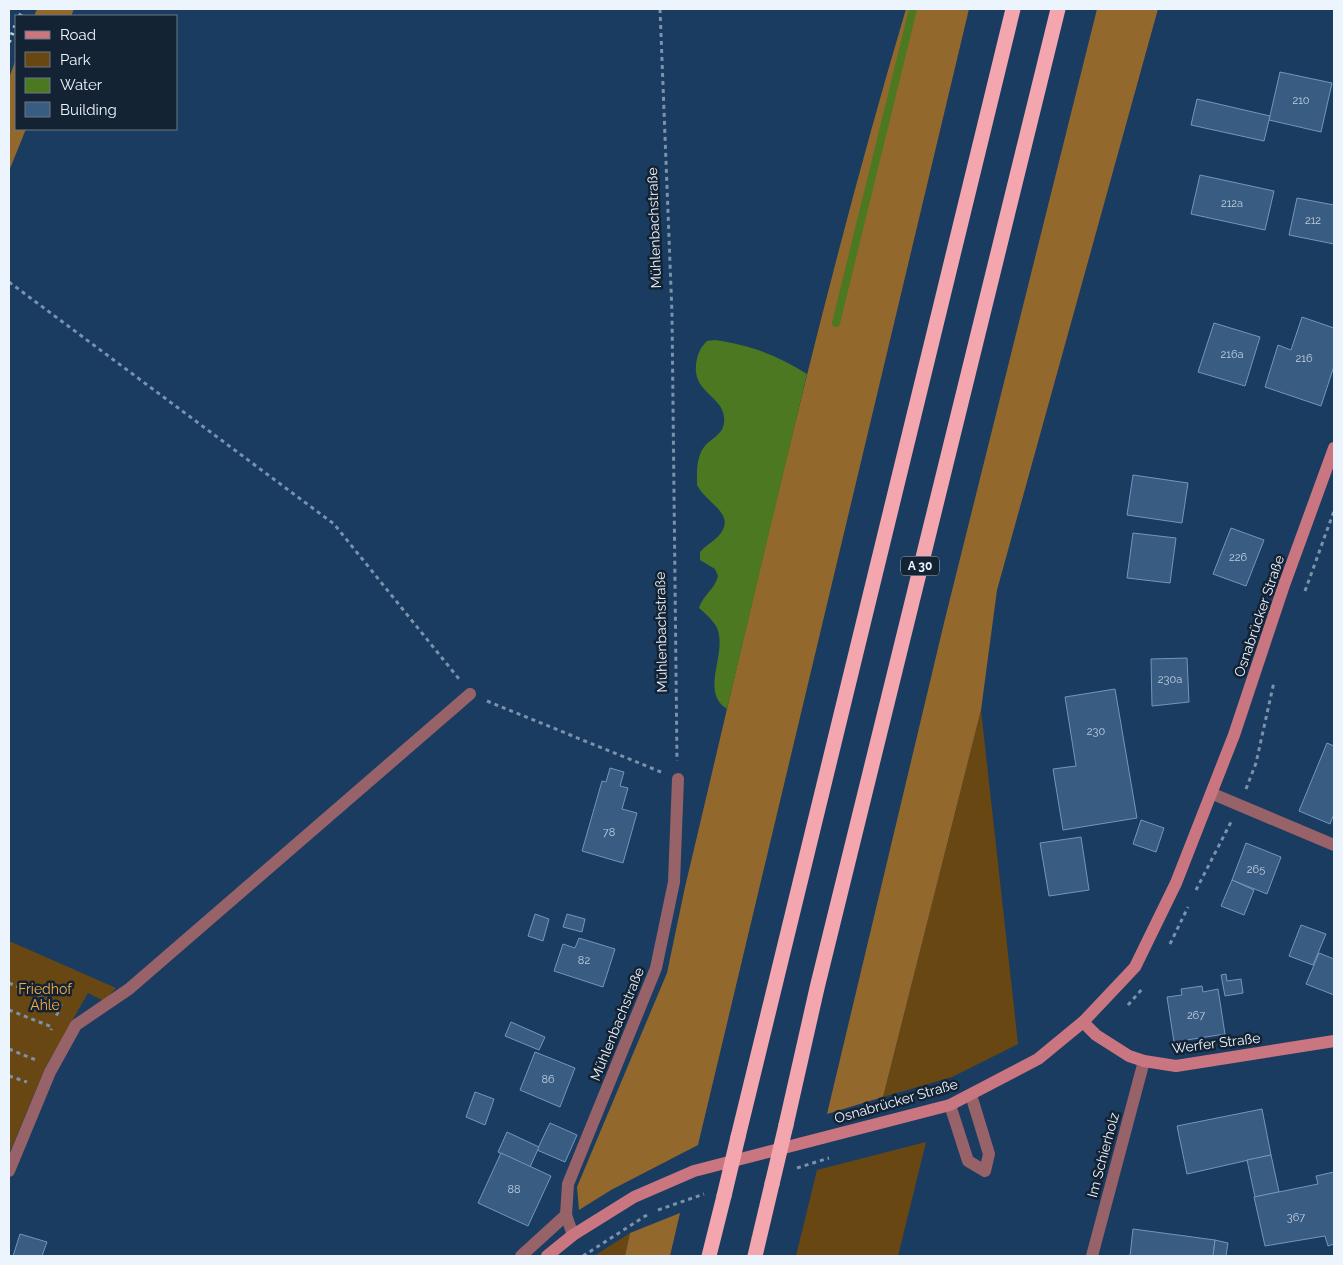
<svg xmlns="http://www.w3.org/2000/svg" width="1343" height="1265" viewBox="0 0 1343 1265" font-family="Raleway,sans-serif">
	<rect width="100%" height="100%" fill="#1a3c61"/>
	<g fill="#694713">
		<polygon points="981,710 1018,1044 952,1077 883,1097"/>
		<polygon points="9,941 116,988 104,1001 88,993 46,1066 9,1154"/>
		<polygon points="926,1142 898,1256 796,1256 817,1170"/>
		<polygon points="630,1233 625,1256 594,1256"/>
	</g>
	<g fill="#93682d">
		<polygon points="37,9 74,9 71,16 34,16"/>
		<path d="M906,9H969L698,1145L611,1190L579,1210L577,1187L667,973L685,887C755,593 820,298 906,9Z"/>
		<polygon points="1097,9 1158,9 997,590 981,710 883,1097 827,1114 944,623"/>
		<polygon points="16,59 16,129 26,129 9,171 9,78"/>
		<polygon points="680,1213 670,1256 625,1256 630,1233"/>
	</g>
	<path fill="#4d7822" d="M715,340C750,345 777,355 807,374L727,709C699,691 728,654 717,628C714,621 705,613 699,608C703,595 715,589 718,576L715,569L700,560V552C706,545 716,540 721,533C735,513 706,503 697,485C697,473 696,458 704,447C712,437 726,434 724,417C722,396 693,392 696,365C697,355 700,348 707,341Z"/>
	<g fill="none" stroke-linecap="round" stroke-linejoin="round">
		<polyline stroke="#4d7822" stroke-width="8" points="836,323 913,9"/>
	</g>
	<g fill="#395c83" stroke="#7196c0">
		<polygon points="1280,72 1332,83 1321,132 1269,120"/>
		<polygon points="1197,99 1270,116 1264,141 1191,125"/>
		<polygon points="1200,175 1274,191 1265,230 1191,214"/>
		<polygon points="1297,198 1334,205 1334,244 1289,235"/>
		<polygon points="1302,317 1334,328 1334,366 1321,406 1265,387 1278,345 1291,350"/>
		<polygon points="1214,323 1260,337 1245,386 1198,372"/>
		<polygon points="1133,475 1188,483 1182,523 1127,515"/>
		<polygon points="1231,528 1264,540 1246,586 1213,574"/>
		<polygon points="1133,533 1176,538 1170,583 1127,578"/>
		<polygon points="1187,658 1189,702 1152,706 1151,659"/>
		<polygon points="1115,689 1137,818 1063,830 1053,769 1076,766 1065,697"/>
		<polygon points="1327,743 1334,746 1334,814 1330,824 1299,811"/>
		<polygon points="610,768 624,772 620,786 628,788 622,809 637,813 623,863 582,851 602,781 606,782"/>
		<polygon points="1141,820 1164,828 1156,852 1133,844"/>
		<polygon points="1081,837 1089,890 1049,896 1040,843"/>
		<polygon points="1246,843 1281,857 1267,894 1232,880"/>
		<polygon points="1232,880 1254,890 1244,915 1221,906"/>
		<polygon points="535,914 549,919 543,941 528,936"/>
		<polygon points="567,914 585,919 582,932 563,927"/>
		<polygon points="1301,925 1326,934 1313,965 1289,956"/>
		<polygon points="579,938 615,949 603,987 554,971 563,944 575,948"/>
		<polygon points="1319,953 1334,959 1334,995 1306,984"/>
		<polygon points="1226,974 1227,981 1241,979 1243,993 1225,996 1221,975"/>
		<polygon points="1202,986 1203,992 1218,989 1225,1034 1174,1042 1167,997 1182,995 1181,989"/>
		<polygon points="511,1022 545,1037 539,1050 505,1036"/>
		<polygon points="535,1052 575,1068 560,1107 520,1090"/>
		<polygon points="475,1092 494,1099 485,1125 466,1117"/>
		<polygon points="1262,1109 1271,1155 1187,1174 1177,1126"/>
		<polygon points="550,1123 577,1135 565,1162 537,1150"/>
		<polygon points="507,1132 539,1147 530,1167 498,1152"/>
		<polygon points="501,1153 551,1176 528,1226 478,1203"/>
		<polygon points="1271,1155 1279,1192 1255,1197 1247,1160"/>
		<polygon points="1334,1172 1334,1244 1328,1246 1325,1236 1265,1246 1254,1197 1318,1184 1316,1176"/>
		<polygon points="1133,1229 1215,1240 1213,1256 1130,1256"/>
		<polygon points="20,1234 47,1242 42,1256 9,1256 13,1256"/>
		<polygon points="1215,1240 1228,1243 1226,1256 1213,1256"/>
	</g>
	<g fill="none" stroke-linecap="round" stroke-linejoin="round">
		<g stroke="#7c92aa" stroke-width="3" stroke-dasharray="4 4" stroke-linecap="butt">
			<polyline points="660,9 672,314 677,761"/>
			<polyline points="9,282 334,524 459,679"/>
			<polyline points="1305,591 1334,511"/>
			<polyline points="487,701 661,772"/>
			<polyline points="1246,789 1256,763 1274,682"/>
			<polyline points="1196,890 1231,822"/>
			<polyline points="1170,944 1188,907"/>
			<polyline points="9,983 61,1005 55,1019"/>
			<polyline points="1128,1005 1143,988"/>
			<polyline points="9,1010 52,1027 51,1030"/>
			<polyline points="9,1049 36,1060"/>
			<polyline points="9,1076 27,1082"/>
			<polyline points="797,1168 829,1158"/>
			<polyline points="658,1210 704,1194"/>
			<polyline points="583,1256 650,1213"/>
		</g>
		<g stroke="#976268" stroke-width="12">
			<polyline points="950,1105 968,1161 985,1171 989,1154 971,1095"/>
			<polyline points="9,1171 50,1072 76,1025 129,989 470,694"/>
			<polyline points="521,1256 566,1215"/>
		</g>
		<g stroke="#976268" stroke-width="12">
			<polyline points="1213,794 1334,845"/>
			<polyline points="573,1235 566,1215 568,1184 656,968 674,882 678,779"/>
			<polyline points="1092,1256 1144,1061"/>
		</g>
		<g stroke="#c97680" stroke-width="12">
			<polyline points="1083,1022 1096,1035 1129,1056 1144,1061 1176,1066 1334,1041"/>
			<polyline points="547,1256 573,1235 634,1197 694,1171 950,1105 1038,1059 1083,1022 1135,967 1176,883 1234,735 1283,588 1334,448"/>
		</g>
		<g stroke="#f4a6ae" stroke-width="15">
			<polyline points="786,1125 817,988 1058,9"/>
			<polyline points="738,1137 1013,9"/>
			<polyline points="709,1256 724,1196"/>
			<polyline points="755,1256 772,1184"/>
		</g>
		<g stroke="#bdcbda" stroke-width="4" stroke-dasharray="2.5 5" stroke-linecap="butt">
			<polyline points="20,16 23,9"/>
			<polyline points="9,42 16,24"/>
		</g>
		<g stroke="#f4a6ae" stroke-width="15">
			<polyline points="772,1184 786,1125"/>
			<polyline points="724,1196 738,1137"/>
		</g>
	</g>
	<g text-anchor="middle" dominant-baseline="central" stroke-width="5" stroke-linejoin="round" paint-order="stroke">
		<g font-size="11" fill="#bfcede">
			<text x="1301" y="100">210</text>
			<text x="1232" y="203">212a</text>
			<text x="1313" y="220">212</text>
			<text x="1232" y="354">216a</text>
			<text x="1304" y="358">216</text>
			<text x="1238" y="557">226</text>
			<text x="1170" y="679">230a</text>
			<text x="1096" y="731">230</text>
			<text x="609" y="832">78</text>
			<text x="1256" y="869">265</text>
			<text x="584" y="960">82</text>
			<text x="1196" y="1015">267</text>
			<text x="548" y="1079">86</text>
			<text x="514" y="1189">88</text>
			<text x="1296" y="1217">367</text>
		</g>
		<rect fill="#142334" stroke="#abb5c1" stroke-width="1" x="901" y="556.5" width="38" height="19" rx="4"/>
		<g font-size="12" font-weight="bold" fill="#ecf4fd">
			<text x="920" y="566">A 30</text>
		</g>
		<g font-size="14" fill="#ecf4fd" stroke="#142334">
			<text transform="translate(654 228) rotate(-92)">Mühlenbachstraße</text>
			<text transform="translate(1259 616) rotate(-71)">Osnabrücker Straße</text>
			<text transform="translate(661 632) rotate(-91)">Mühlenbachstraße</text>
			<text transform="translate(617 1024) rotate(-68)">Mühlenbachstraße</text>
			<text transform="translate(1216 1043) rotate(-7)">Werfer Straße</text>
			<text transform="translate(896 1101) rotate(-16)">Osnabrücker Straße</text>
			<text transform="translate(1103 1155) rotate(-75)">Im Schierholz</text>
		</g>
		<g font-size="14" fill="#f8ad41" stroke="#142334">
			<text x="45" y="989">Friedhof<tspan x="45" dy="16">Ahle</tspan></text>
		</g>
	</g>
	<rect width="1343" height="1265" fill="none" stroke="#ecf4fd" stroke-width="20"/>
	<rect x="15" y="15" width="162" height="115" fill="#142334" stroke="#6a7784"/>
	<rect x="25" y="31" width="25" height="8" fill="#c97680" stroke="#6a7784"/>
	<text x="60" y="40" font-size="15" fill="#ecf4fd">Road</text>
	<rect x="25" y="52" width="25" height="15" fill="#694713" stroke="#6a7784"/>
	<text x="60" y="65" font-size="15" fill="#ecf4fd">Park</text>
	<rect x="25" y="78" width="25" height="15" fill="#4d7822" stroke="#6a7784"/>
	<text x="60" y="90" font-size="15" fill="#ecf4fd">Water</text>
	<rect x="25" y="102" width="25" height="15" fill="#395c83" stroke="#6a7784"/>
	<text x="60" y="115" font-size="15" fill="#ecf4fd">Building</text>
</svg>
